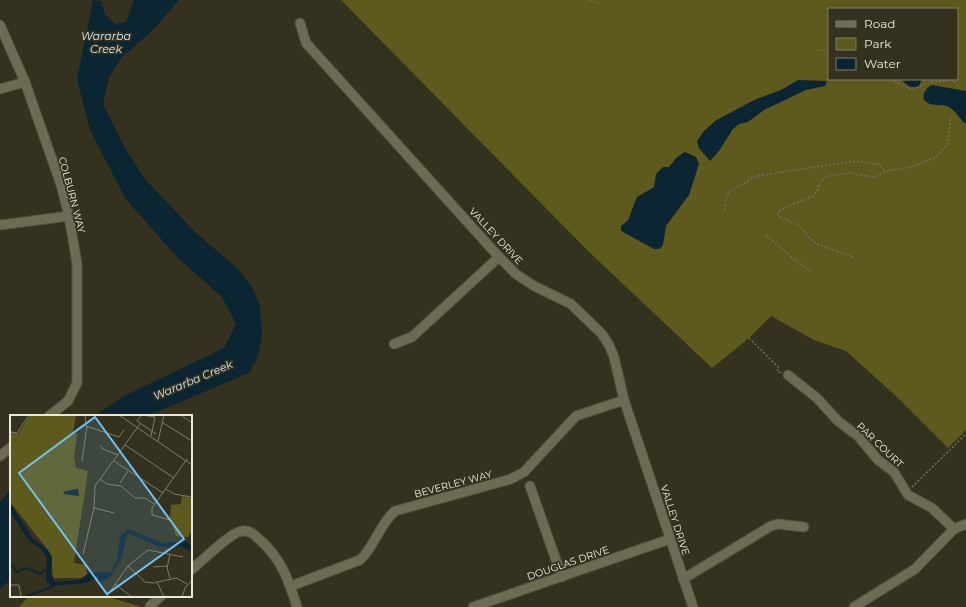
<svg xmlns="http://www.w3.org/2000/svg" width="966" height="607" viewBox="0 0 966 607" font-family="Montserrat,sans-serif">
	<rect width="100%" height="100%" fill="#34321e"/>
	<g fill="#5e591d" fill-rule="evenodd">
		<path d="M341,0H966V430L948,448L897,397L846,351L814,340L771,316L749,338L712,368L588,251ZM829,9H957V79H829Z"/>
		<polygon points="29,596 105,596 142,607 19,607"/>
	</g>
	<g fill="#0c2533">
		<polygon points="93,0 101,1 105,14 115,24 126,22 134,0 179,0 153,30 121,58 109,77 103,104 125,148 145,179 196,233 237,268 252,287 260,305 262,334 258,357 249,373 147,416 94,416 124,396 224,348 236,324 222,297 177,257 125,198 90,130 77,79"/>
		<path d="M901,79H922L919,86C910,89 907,85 901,79Z"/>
		<polygon points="798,80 827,81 825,86 806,90 764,110 748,122 739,124 733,129 719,151 710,161 699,148 697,141 704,131 715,121 754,100 781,90"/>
		<path d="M932,85L966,91V124C959,119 955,109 947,106C939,103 932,108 924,100C922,93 927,87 932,85Z"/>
		<polygon points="685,152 696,157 699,164 689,195 666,226 663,245 659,249 654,249 621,231 621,226 628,220 637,197 654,187 656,174 663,167 669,167 677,157"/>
		<polygon points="11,489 11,574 9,581 0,589 0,502"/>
	</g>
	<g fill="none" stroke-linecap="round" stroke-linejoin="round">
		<g stroke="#52503e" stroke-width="11">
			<g id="minor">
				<polyline points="300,23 306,43 499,257 516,274 534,286 571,304 602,334 609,345 614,357 624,400 693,607"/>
				<polyline points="0,25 25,82 61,185 69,216 77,264 77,383 68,401 49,416"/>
				<polyline points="0,89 25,82"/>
				<polyline points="0,225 69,216"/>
				<polyline points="394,344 412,337 499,257"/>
				<polyline points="788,375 817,398 838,421 858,436 878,460 894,472 908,495 932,508 954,529"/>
				<polyline points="0,456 11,447"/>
				<polyline points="530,486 562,577"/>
				<path d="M191,570C201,562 231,532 242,531C250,530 255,535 260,540C281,558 289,581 297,607"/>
				<polyline points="683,579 771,526 778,524 804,527"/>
				<path d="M291,586L360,560C375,546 379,525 395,511L511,479L524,472L576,416L624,400"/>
				<polyline points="150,606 161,596"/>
				<polyline points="473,607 670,539"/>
				<polyline points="854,607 915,569 954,529 966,524"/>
			</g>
		</g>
		<g stroke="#72705f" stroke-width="1.5" stroke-dasharray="2 2" stroke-linecap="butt">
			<polyline points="589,0 600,4"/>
			<polyline points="819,50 829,51"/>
			<polyline points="891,79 910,89 915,89 927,83 952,80 960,87"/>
			<polyline points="725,210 725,201 730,191 757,176 856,161 878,164 886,172"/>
			<polyline points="766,235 797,262 811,271"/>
			<polyline points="853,257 817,244 810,239 800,226 780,217 778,215 780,210 813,196 817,191 820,182 827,176 849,173 874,177 887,171 912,167 934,158 947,145 951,116"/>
			<polyline points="749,338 779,368 777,371 781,373"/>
			<polyline points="912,487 966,434"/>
		</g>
		<use href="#minor" stroke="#6d6b54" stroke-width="9"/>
	</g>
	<g text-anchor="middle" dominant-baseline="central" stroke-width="3.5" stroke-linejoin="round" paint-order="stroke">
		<g font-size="10" fill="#eae9dc" stroke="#34321e">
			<text transform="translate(72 195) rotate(75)">COLBURN WAY</text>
			<text transform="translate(496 236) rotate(47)">VALLEY DRIVE</text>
			<text transform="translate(880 445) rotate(44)">PAR COURT</text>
			<text transform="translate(453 484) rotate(-15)">BEVERLEY WAY</text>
			<text transform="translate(675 520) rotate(72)">VALLEY DRIVE</text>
			<text transform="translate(568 563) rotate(-19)">DOUGLAS DRIVE</text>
		</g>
		<g font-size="11" font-style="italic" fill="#d3e6f3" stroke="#34321e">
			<text x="106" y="36">Wararba<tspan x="106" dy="13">Creek</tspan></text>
			<text transform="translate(193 380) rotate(-23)">Wararba Creek</text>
		</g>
	</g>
	<g transform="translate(10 415)">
		<rect width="182" height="182" fill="#34321e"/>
		<path d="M20,0L66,1L63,18L67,19L64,41L66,53L78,56L64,148L76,150L77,159L72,163H43L41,139L0,87V15L8,19ZM172,81L182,83V115L178,122L166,121L160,104L161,90L171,89Z" fill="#5e591d"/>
		<path d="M68,74L69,81L53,79L55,76ZM0,88L23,124L36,133L42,142L41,159L45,167L69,165L81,157H101L107,145L110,121L119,114L152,128L175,126L182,131V137L169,130L161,133L149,132L121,119L117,120L111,145L100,162L89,168L88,161L76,168L41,171L36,166L37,143L31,134L19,126L0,96Z" fill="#0c2533"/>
		<path fill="none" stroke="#0c2533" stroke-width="2" d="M0,148L7,157L16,153L30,159L36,154M15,182L44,171"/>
		<path fill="none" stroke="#7d7b6a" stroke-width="1" d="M75,0L76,11L109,22L114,15M109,0L182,50M132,0L127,6L146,19M133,0L145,2L141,21M171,0L182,8M153,8L182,26M0,17L7,18L19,0M148,26L154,0M90,30L93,34L108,40M115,30L164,63M72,46L77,11M104,46L153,78M90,64L97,69L111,71L125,83H135L144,89M110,68L118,56M156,74L164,79L182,82M84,93L104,98M160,105L142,100V93L177,44M73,139L84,93L85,71L130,9M118,151L135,167L143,168L166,163L177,169M143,152L157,151M160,163L157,153L160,139M147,167L154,182M105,169L122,182M0,170H9L11,182M96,182L118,151L138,135L173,142M172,182L175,173L182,165"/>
		<path fill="#70c2f4" fill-opacity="0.15" stroke="#70c2f4" stroke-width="2" d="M85,2L174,124L97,179L9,58Z"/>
		<rect width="182" height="182" fill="none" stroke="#eae9dc" stroke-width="2"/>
	</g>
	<rect x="828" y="8" width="130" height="72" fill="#34321e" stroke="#7d7b6a"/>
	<rect x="836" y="21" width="20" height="6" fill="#6d6b54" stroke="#7d7b6a"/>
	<text x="864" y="28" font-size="12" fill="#eae9dc">Road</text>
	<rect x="836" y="38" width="20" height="12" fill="#5e591d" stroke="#7d7b6a"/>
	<text x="864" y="48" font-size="12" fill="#eae9dc">Park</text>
	<rect x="836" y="58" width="20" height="12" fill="#0c2533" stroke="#7d7b6a"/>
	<text x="864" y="68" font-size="12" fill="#eae9dc">Water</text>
</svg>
